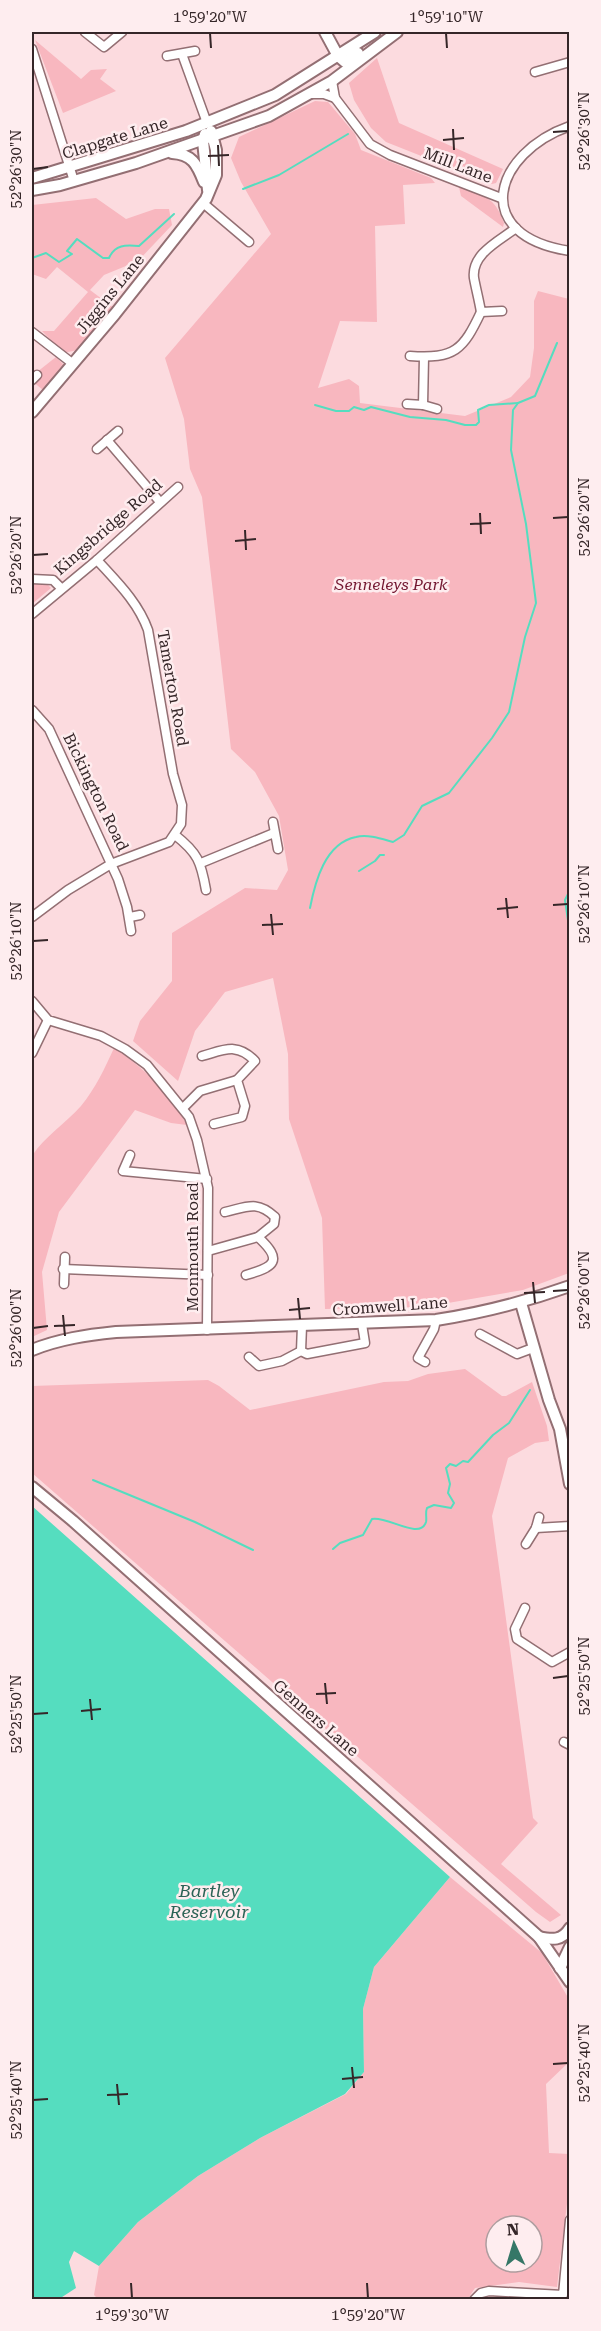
<svg xmlns="http://www.w3.org/2000/svg" width="601" height="2331" viewBox="0 0 601 2331" font-family="'Roboto Serif',serif">
	<rect width="100%" height="100%" fill="#fcdbdf"/>
	<g fill="#f8b7bf" fill-rule="evenodd">
		<polygon points="35,40 81,79 91,70 107,69 100,79 116,91 63,113"/>
		<polygon points="377,58 399,123 503,169 496,183 492,184 386,142 371,128 354,100 349,83"/>
		<polygon points="315,101 328,102 355,134 361,150 431,178 435,183 403,185 405,224 375,226 377,322 340,321 318,388 349,379 359,386 360,403 465,416 511,397 530,377 534,348 534,301 538,291 569,299 569,1273 523,1290 425,1307 325,1309 322,1218 289,1119 288,1054 273,978 225,992 195,1031 178,1081 133,1041 140,1021 172,981 172,933 245,888 277,890 288,870 279,816 255,772 231,749 202,497 190,469 184,419 165,358 271,234 241,182 231,158 239,137"/>
		<path d="M459,187C484,195 495,197 504,223L503,227L461,196Z"/>
		<polygon points="96,198 126,219 155,209 169,209 172,225 138,261 104,275 90,290 114,308 78,350 63,353 42,331 54,331 88,292 57,267 46,279 32,274 32,205"/>
		<polygon points="56,357 64,365 43,390 32,381 32,376"/>
		<polygon points="40,581 46,583 51,588 32,604 32,583"/>
		<path d="M114,1048C142,1066 172,1095 187,1125L171,1123L135,1110L59,1212L42,1272L47,1330L32,1337V1156C45,1136 65,1124 81,1106C95,1089 105,1068 114,1048Z"/>
		<polygon points="465,1369 502,1396 506,1396 532,1382 547,1426 549,1441 535,1443 508,1458 492,1516 533,1818 538,1823 501,1864 561,1915 550,1922 536,1912 32,1473 32,1386 208,1380 219,1386 250,1410 384,1382 408,1381 428,1374"/>
		<path d="M450,1877L542,1953L570,2001L569,2062L546,2084L549,2153L569,2154V2187L557,2287L519,2282L475,2288L467,2300H99L94,2295L99,2266L138,2222L198,2176L260,2138L346,2094L364,2072L363,2009L374,1967ZM496,2226H532V2262H496Z"/>
	</g>
	<polygon fill="#55ddbf" points="32,1506 450,1877 374,1967 363,2009 364,2072 345,2094 260,2138 198,2176 138,2222 99,2266 74,2251 69,2262 76,2288 59,2299 32,2299"/>
	<g fill="none" stroke-linecap="round" stroke-linejoin="round">
		<g stroke="#55ddbf" stroke-width="2">
			<polyline points="243,189 279,175 348,134"/>
			<path d="M32,258L46,253L59,262L72,254L67,251L77,239L103,258H109C115,244 126,245 139,246L174,214"/>
			<polyline points="315,405 336,411 349,411 354,407 364,410 371,407 410,417 446,420 465,425 476,425 479,422 478,410 489,405 518,403"/>
			<polyline points="359,871 375,861 380,855 384,855"/>
			<polyline points="570,878 568,894 565,900 570,934"/>
			<path d="M310,908C315,882 325,843 356,837C368,834 382,839 393,842L404,835L422,806L449,793L492,738L509,712L525,637L536,603L526,524L511,450L513,410L518,403L535,396L557,343"/>
			<polyline points="93,1480 195,1522 253,1550"/>
			<path d="M333,1549L340,1543L363,1535L372,1519C386,1515 420,1541 426,1522C427,1518 425,1513 427,1508L434,1505L451,1508L454,1503L448,1493L450,1484L446,1468L450,1464L456,1466L463,1461L468,1462L493,1435L509,1423L530,1390"/>
		</g>
		<g stroke="#936f73" stroke-width="11">
			<g id="minor">
				<polyline points="85,32 104,47 122,32"/>
				<polyline points="32,49 74,181"/>
				<polyline points="182,54 207,123"/>
				<polyline points="167,56 195,51"/>
				<polyline points="535,72 570,62"/>
				<polyline points="332,81 335,98 370,144 390,155 501,198"/>
				<polyline points="310,94 324,94 335,98"/>
				<path d="M570,126C493,153 469,236 570,251"/>
				<polyline points="203,203 249,242"/>
				<path d="M502,311L481,312C479,300 476,289 474,278C471,254 499,241 516,228"/>
				<polyline points="32,332 72,363"/>
				<path d="M410,356C455,359 463,350 481,312"/>
				<polyline points="32,380 37,375"/>
				<polyline points="407,404 423,405 424,357"/>
				<polyline points="423,405 437,409"/>
				<polyline points="107,440 160,502"/>
				<polyline points="97,449 118,431"/>
				<polyline points="32,579 53,580 61,588"/>
				<polyline points="32,614 97,560 178,487"/>
				<polyline points="32,710 49,729 118,879 127,907 131,931"/>
				<polyline points="273,822 278,849"/>
				<path d="M175,835C198,853 201,862 206,890"/>
				<polyline points="201,863 274,833"/>
				<path d="M32,917L68,890L111,864L169,842L181,824L182,805L173,774L148,630C138,602 117,582 97,560"/>
				<polyline points="130,917 140,915"/>
				<polyline points="32,1001 48,1020 101,1036 125,1049 147,1065 189,1117 197,1140 208,1188 207,1330"/>
				<polyline points="32,1053 48,1020"/>
				<path d="M202,1056C224,1050 237,1042 255,1061L237,1080L245,1106L242,1117L214,1124"/>
				<polyline points="183,1108 200,1091 237,1080"/>
				<polyline points="130,1155 123,1171 207,1179"/>
				<path d="M225,1212C247,1207 257,1200 275,1217L274,1224L258,1237C284,1261 274,1267 246,1275"/>
				<polyline points="208,1251 258,1237"/>
				<polyline points="63,1269 208,1275"/>
				<polyline points="64,1284 65,1257"/>
				<polyline points="302,1326 301,1351 307,1354 365,1343 362,1324"/>
				<polyline points="480,1334 517,1354 533,1348"/>
				<polyline points="249,1357 259,1366 282,1361 301,1351"/>
				<polyline points="425,1362 418,1358 434,1329 436,1320"/>
				<polyline points="536,1528 570,1526"/>
				<polyline points="526,1544 536,1528 539,1517"/>
				<polyline points="525,1608 515,1629 517,1639 552,1662 570,1652"/>
				<polyline points="564,1742 570,1745"/>
				<polyline points="474,2300 481,2293 489,2291 563,2295 570,2220"/>
			</g>
		</g>
		<g stroke="#936f73" stroke-width="14">
			<g id="tertiary">
				<polyline points="325,32 338,56 345,62 358,53"/>
				<polyline points="205,134 203,141 208,190"/>
				<path d="M172,153C192,154 197,164 204,182"/>
				<polyline points="32,178 186,131 275,95 375,32"/>
				<polyline points="32,190 60,185 136,163 269,116 332,81 397,32"/>
				<polyline points="32,412 115,314 206,199 216,175 216,150 211,131"/>
				<polyline points="521,1303 549,1400 560,1429 570,1484"/>
				<path d="M32,1350C59,1339 87,1335 116,1332L436,1320C482,1313 525,1302 570,1286"/>
				<polyline points="32,1487 73,1521 539,1937 570,1982"/>
				<path d="M539,1937C552,1940 562,1941 570,1928"/>
				<polyline points="560,1968 570,1947"/>
			</g>
		</g>
		<use href="#minor" stroke="#fff" stroke-width="8"/>
		<use href="#tertiary" stroke="#fff" stroke-width="10"/>
	</g>
	<path fill="none" stroke="#352628" stroke-width="2" d="M210,33L211,48M446,33L447,48M453,129L454,150M553,132L568,131M443,140L464,138M218,145L219,166M208,156L229,155M33,169L48,167M480,513L481,534M553,518L568,517M470,524L491,523M245,530L246,550M235,541L256,539M33,555L48,554M506,898L508,918M553,905L568,904M497,909L518,907M271,914L273,935M262,925L283,924M33,941L48,940M533,1282L535,1303M553,1291L568,1290M524,1293L545,1292M298,1298L300,1319M289,1310L310,1308M63,1315L65,1336M54,1326L75,1325M33,1328L48,1326M553,1678L568,1676M325,1683L327,1704M316,1694L336,1693M90,1699L92,1720M81,1711L101,1709M33,1714L48,1713M553,2064L568,2063M352,2067L354,2088M342,2079L363,2077M117,2084L119,2105M107,2095L128,2094M33,2100L48,2099M131,2283L132,2298M367,2283L368,2298"/>
	<g text-anchor="middle" dominant-baseline="central" stroke-width="5" stroke-linejoin="round" paint-order="stroke">
		<g font-size="16" fill="#352628" stroke="#feedef">
			<text transform="translate(115 138) rotate(-17)">Clapgate Lane</text>
			<text transform="translate(458 165) rotate(21)">Mill Lane</text>
			<text transform="translate(110 294) rotate(-51)">Jiggins Lane</text>
			<text transform="translate(108 527) rotate(-41)">Kingsbridge Road</text>
			<text transform="translate(173 688) rotate(80)">Tamerton Road</text>
			<text transform="translate(96 792) rotate(64)">Bickington Road</text>
			<text transform="translate(192 1247) rotate(-90)">Monmouth Road</text>
			<text transform="translate(390 1306) rotate(-4)">Cromwell Lane</text>
			<text transform="translate(316 1718) rotate(41)">Genners Lane</text>
		</g>
		<g font-size="16" font-style="italic" fill="#731730" stroke="#feedef">
			<text x="391" y="584">Senneleys Park</text>
		</g>
		<g font-size="18" font-style="italic" fill="#2c6356" stroke="#feedef">
			<text x="209" y="1890">Bartley<tspan x="209" dy="21">Reservoir</tspan></text>
		</g>
	</g>
	<rect width="601" height="2331" fill="none" stroke="#feedef" stroke-width="66"/>
	<g transform="translate(514 2244) rotate(356)"><circle r="28" fill="#feedef" stroke="#ae9d9f" stroke-width="1.5"/>
	<path d="M0-4.5L10 22L0 15L-10 22Z" fill="#357767"/>
	<text y="-9" font-size="16" font-weight="bold" text-anchor="middle" fill="#352628">N</text>
	</g>
	<rect x="33" y="33" width="535" height="2265" fill="none" stroke="#352628" stroke-width="2"/>
	<g font-size="15" text-anchor="middle" fill="#352628">
		<text x="210" y="22">1°59'20"W</text>
		<text x="446" y="22">1°59'10"W</text>
		<text transform="translate(584 131) rotate(-90)" y="5">52°26'30"N</text>
		<text transform="translate(16 169) rotate(-90)" y="5">52°26'30"N</text>
		<text transform="translate(584 517) rotate(-90)" y="5">52°26'20"N</text>
		<text transform="translate(16 555) rotate(-90)" y="5">52°26'20"N</text>
		<text transform="translate(584 904) rotate(-90)" y="5">52°26'10"N</text>
		<text transform="translate(16 941) rotate(-90)" y="5">52°26'10"N</text>
		<text transform="translate(584 1290) rotate(-90)" y="5">52°26'00"N</text>
		<text transform="translate(16 1328) rotate(-90)" y="5">52°26'00"N</text>
		<text transform="translate(584 1676) rotate(-90)" y="5">52°25'50"N</text>
		<text transform="translate(16 1714) rotate(-90)" y="5">52°25'50"N</text>
		<text transform="translate(584 2063) rotate(-90)" y="5">52°25'40"N</text>
		<text transform="translate(16 2100) rotate(-90)" y="5">52°25'40"N</text>
		<text x="132" y="2320">1°59'30"W</text>
		<text x="368" y="2320">1°59'20"W</text>
	</g>
</svg>
